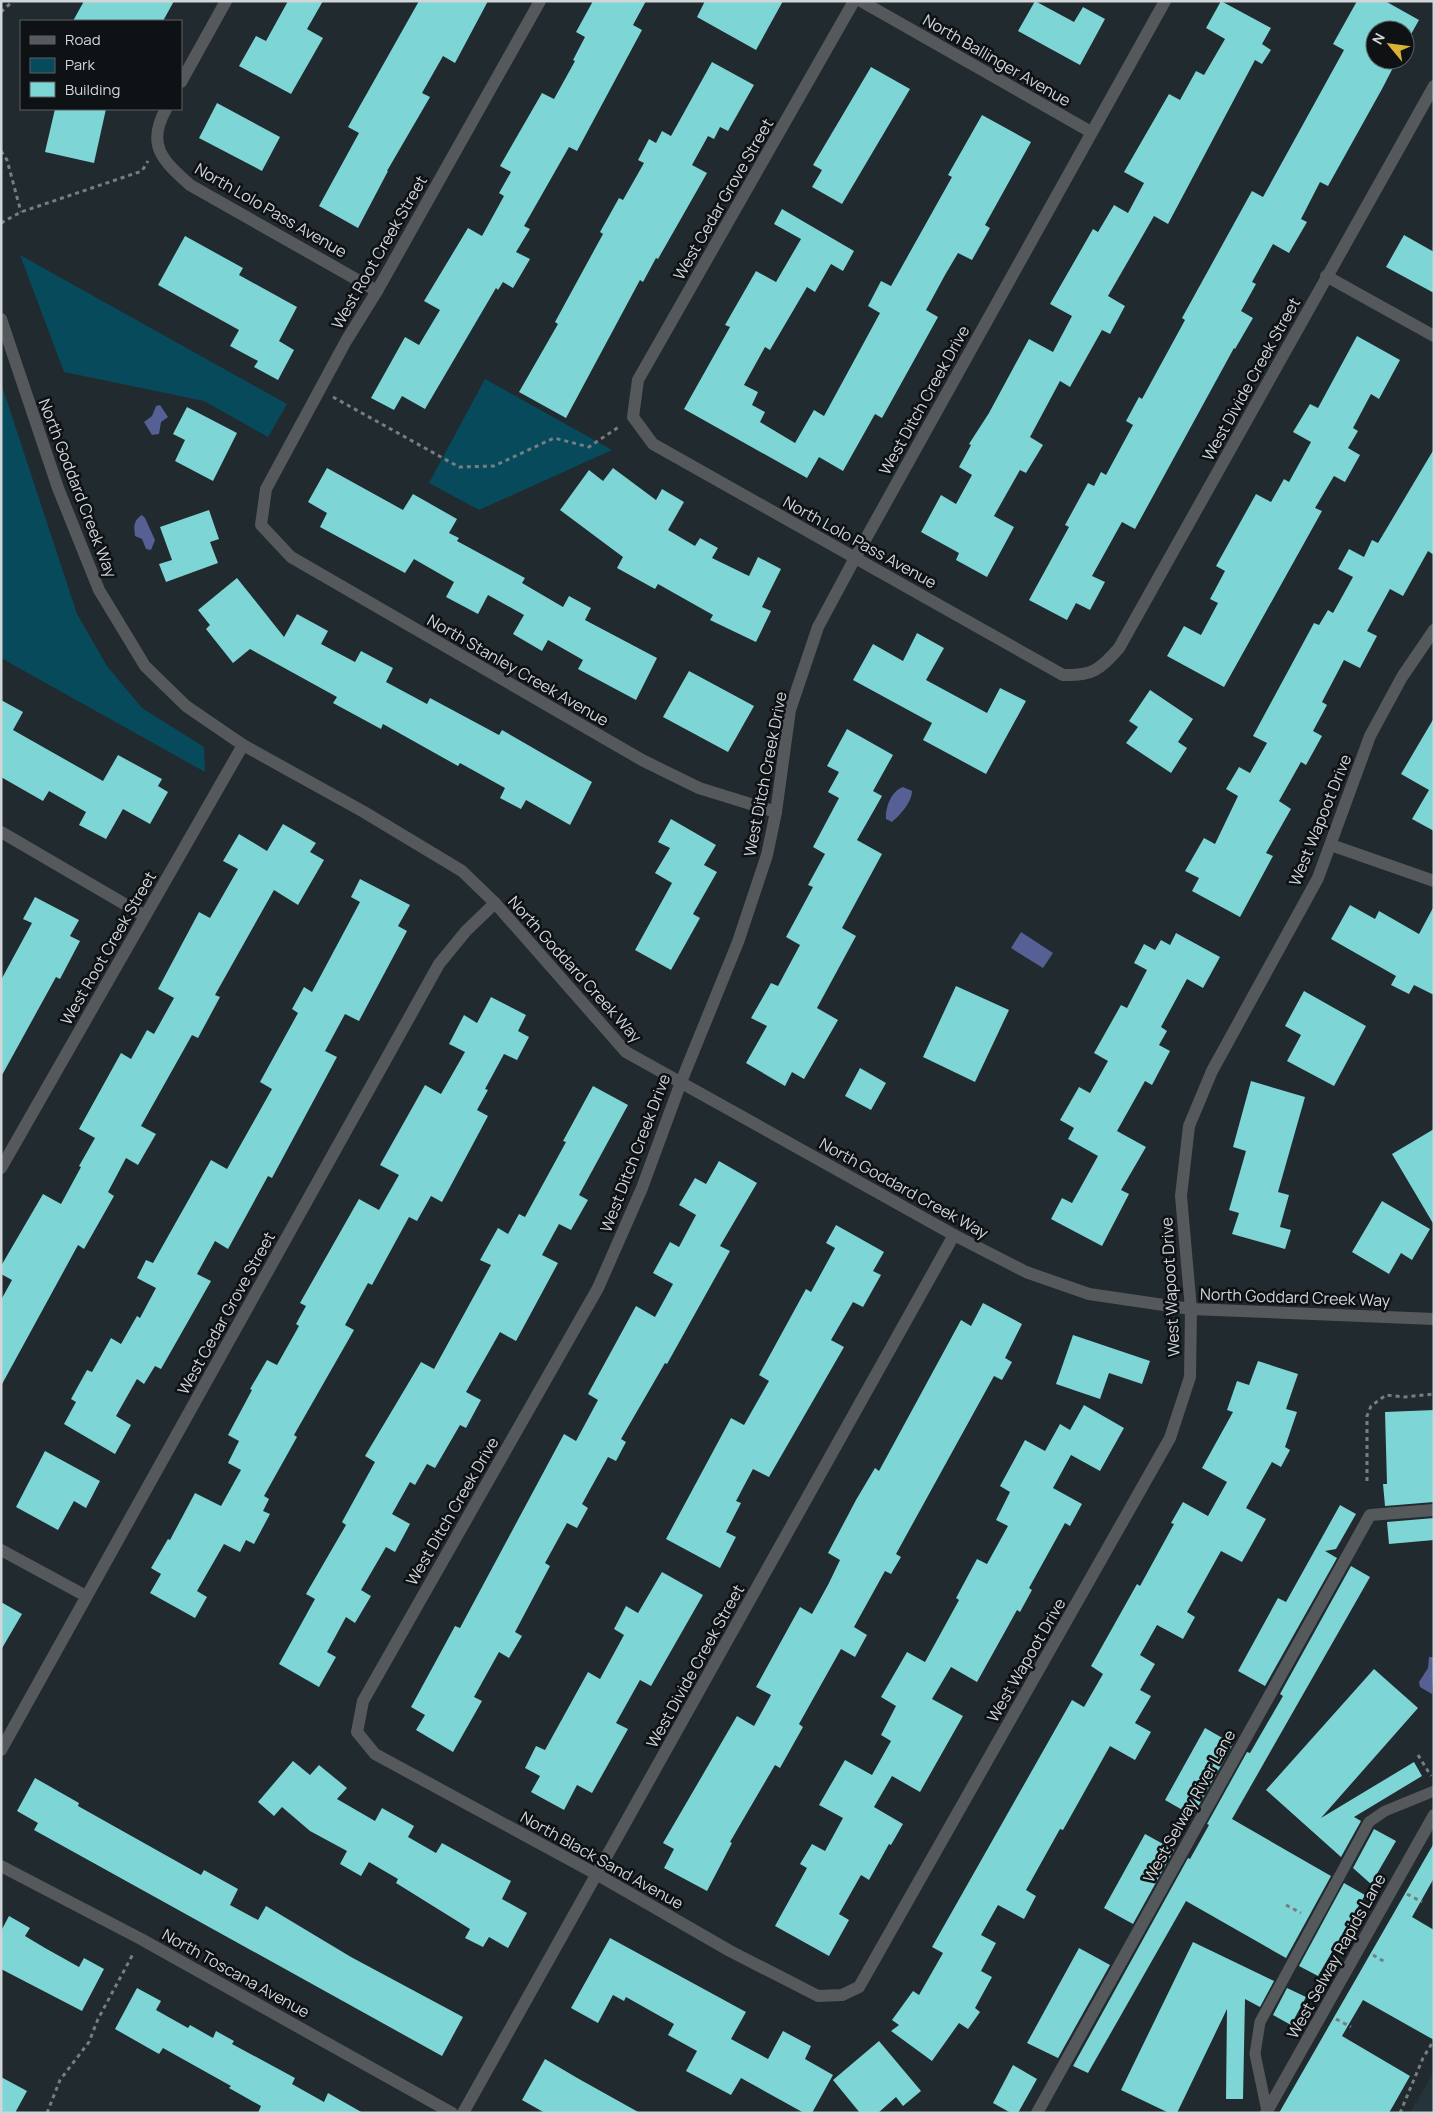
<svg xmlns="http://www.w3.org/2000/svg" width="1435" height="2114" viewBox="0 0 1435 2114" font-family="Manrope,sans-serif">
	<rect width="100%" height="100%" fill="#212a2e"/>
	<polygon fill="#24343a" points="1434,2071 1434,2113 1410,2113"/>
	<g fill="#074a5c">
		<polygon points="20,255 287,404 268,437 204,401 64,372"/>
		<polygon points="485,379 612,450 479,510 429,483"/>
		<polygon points="1,383 77,614 107,666 142,708 204,747 205,772 1,658"/>
	</g>
	<g fill="#566094">
		<polygon points="160,405 168,417 161,422 159,434 152,435 144,422 152,416 156,406"/>
		<path d="M142,515L145,518L155,540L151,550L146,549L142,539L135,536C134,527 133,520 142,515Z"/>
		<path d="M903,787L912,791C912,802 900,815 892,822L886,819C885,808 891,791 903,787Z"/>
		<polygon points="1021,932 1053,953 1043,968 1011,948"/>
		<polygon points="1429,1657 1434,1657 1432,1694 1420,1687 1419,1682 1428,1668"/>
	</g>
	<g fill="#7ed5d5">
		<polygon points="84,1 174,1 163,21 73,21"/>
		<polygon points="288,1 323,1 307,29 323,38 291,94 239,66 256,36 266,41"/>
		<polygon points="419,1 488,1 455,63 443,56 422,93 430,97 387,171 388,171 358,228 319,206 359,133 348,127"/>
		<polygon points="593,1 646,1 633,25 642,30 577,151 569,147 524,226 530,229 516,252 530,259 513,288 503,282 498,290 496,288 425,409 402,396 394,410 371,398 405,337 419,345 440,310 424,301 468,228 482,236 504,196 499,193 511,172 500,166 542,93 554,99 575,61 573,60 585,37 576,32"/>
		<polygon points="705,1 783,1 756,50 697,17"/>
		<polygon points="1035,1 1074,22 1083,7 1105,19 1080,65 1018,31"/>
		<polygon points="1221,1 1271,28 1262,44 1271,50 1262,64 1255,60 1168,224 1154,216 1108,296 1125,306 1110,334 1102,330 1070,387 1060,381 1030,437 1043,445 1026,473 1020,470 994,516 1014,527 987,577 956,560 959,553 921,532 941,495 956,504 972,475 959,467 971,445 969,444 989,413 1029,339 1053,352 1072,316 1050,304 1093,229 1098,232 1114,205 1128,213 1144,183 1124,172 1169,94 1180,100 1196,71 1204,75 1225,39 1206,28"/>
		<polygon points="1357,1 1385,1 1419,20 1405,45 1405,30 1375,30 1375,60 1397,60 1382,89 1328,186 1320,182 1301,219 1307,222 1289,253 1273,244 1252,282 1256,284 1241,311 1253,318 1235,349 1234,348 1135,529 1122,522 1092,576 1105,582 1090,610 1076,603 1067,620 1029,600 1069,527 1065,525 1088,483 1094,486 1101,472 1106,475 1133,425 1126,421 1139,397 1142,399 1185,320 1182,318 1252,191 1263,197 1344,50 1333,44"/>
		<polygon points="712,62 754,85 728,131 720,127 714,139 708,136 692,165 707,173 658,259 656,258 643,282 640,280 566,418 519,392 558,324 555,322 603,234 600,232 619,198 623,200 644,163 638,160 649,139 656,143 662,131 671,136"/>
		<polygon points="871,67 910,89 842,204 812,187 822,170 813,165"/>
		<polygon points="217,103 280,137 262,171 199,138"/>
		<polygon points="55,109 106,109 94,163 45,152"/>
		<polygon points="982,115 1031,142 985,225 990,228 972,260 958,253 945,275 926,310 938,317 882,418 875,414 843,471 819,457 807,478 684,409 730,327 725,325 756,271 776,282 801,239 774,224 782,209 854,251 843,271 831,264 815,292 807,287 770,350 765,347 744,385 758,392 752,405 765,412 760,422 795,443 814,410 824,416 880,313 868,306 881,281 891,286 952,177 948,175"/>
		<polygon points="1404,235 1434,252 1434,293 1386,267"/>
		<polygon points="185,236 243,268 239,275 297,307 279,341 294,350 278,380 254,367 258,361 230,346 239,330 158,285"/>
		<polygon points="1357,336 1400,360 1379,399 1371,394 1353,428 1358,431 1348,448 1360,455 1345,482 1334,476 1315,508 1322,511 1224,687 1167,656 1184,626 1201,635 1218,603 1210,599 1225,571 1216,566 1256,494 1271,502 1284,479 1289,482 1311,442 1293,432 1310,404 1318,408"/>
		<polygon points="187,407 237,433 213,481 175,461 185,440 173,434"/>
		<polygon points="1434,449 1434,555 1428,551 1403,596 1390,589 1367,631 1377,636 1360,668 1344,660 1322,702 1327,705 1313,731 1322,736 1306,765 1301,762 1279,801 1291,809 1266,853 1273,856 1240,917 1192,891 1199,878 1185,871 1204,838 1215,844 1238,796 1226,789 1239,767 1250,773 1267,743 1253,736 1314,623 1319,625 1328,610 1333,613 1353,577 1338,569 1349,549 1364,557 1372,540 1378,543"/>
		<polygon points="327,468 403,510 413,494 457,519 449,533 459,538 457,541 525,578 522,583 563,607 569,596 591,608 585,620 657,658 636,700 578,669 583,660 548,640 542,651 513,634 524,615 488,595 478,614 446,597 454,582 414,559 405,573 320,527 327,513 308,502"/>
		<polygon points="613,468 656,500 662,489 684,502 668,530 695,546 700,538 718,548 712,558 749,576 758,557 781,569 762,607 771,611 756,642 710,620 713,615 658,584 655,589 617,568 623,557 560,510 589,470 603,481"/>
		<polygon points="209,510 219,539 210,542 218,563 166,582 159,564 172,560 160,527"/>
		<polygon points="237,578 284,637 297,614 328,631 321,644 355,662 361,651 393,668 386,682 427,704 430,698 499,735 502,730 592,782 570,825 526,800 521,809 500,798 505,788 460,763 458,766 383,724 381,729 333,703 337,697 250,649 233,663 206,629 210,625 198,610"/>
		<polygon points="917,633 944,648 926,680 987,713 1000,688 1026,701 986,774 923,740 932,723 853,680 873,644 903,661"/>
		<polygon points="689,671 754,706 728,752 663,717"/>
		<polygon points="1150,690 1193,719 1178,742 1187,748 1171,773 1126,743 1138,727 1129,721"/>
		<polygon points="1,700 23,712 13,730 103,781 118,755 162,779 158,786 168,792 150,824 123,809 106,839 79,825 86,812 49,791 43,801 1,777"/>
		<polygon points="1434,718 1434,831 1412,819 1429,790 1401,774"/>
		<polygon points="847,729 893,755 873,791 882,796 857,840 882,854 842,928 856,936 817,1008 838,1020 804,1079 792,1072 785,1086 746,1063 767,1026 751,1018 771,983 778,986 800,945 786,937 813,887 808,885 825,854 813,847 839,798 828,792 839,772 827,766"/>
		<polygon points="671,819 716,845 704,865 717,872 693,914 700,918 671,970 635,950 672,883 655,873 670,848 658,842"/>
		<polygon points="283,824 316,843 310,852 324,860 298,905 274,890 215,995 220,997 198,1038 192,1035 141,1126 156,1134 138,1165 126,1158 108,1192 114,1196 84,1249 78,1245 1,1386 1,1300 12,1280 1,1274 1,1266 43,1194 61,1204 81,1167 79,1166 95,1138 79,1129 121,1053 131,1059 147,1030 154,1034 174,998 158,989 199,912 210,918 238,869 223,861 239,834 267,851"/>
		<polygon points="360,879 410,905 398,926 407,931 359,1021 345,1014 325,1051 337,1057 272,1178 268,1176 228,1249 215,1241 197,1274 211,1281 161,1369 155,1366 144,1384 137,1379 116,1416 131,1425 115,1454 64,1424 76,1402 71,1399 87,1370 92,1372 111,1338 121,1344 137,1316 140,1318 156,1288 137,1278 146,1260 153,1263 211,1160 227,1169 272,1089 260,1082 298,1013 292,1009 304,987 312,992 360,902 351,897"/>
		<polygon points="35,897 79,920 70,936 80,941 60,979 56,977 1,1077 1,980 32,923 23,919"/>
		<polygon points="1350,905 1375,919 1379,911 1419,934 1434,906 1434,995 1414,985 1409,994 1391,985 1396,976 1331,939"/>
		<polygon points="1176,933 1220,957 1203,988 1187,979 1161,1027 1167,1031 1159,1045 1170,1051 1152,1085 1145,1081 1117,1131 1146,1147 1121,1190 1129,1194 1102,1246 1051,1219 1062,1198 1072,1203 1098,1156 1068,1139 1074,1128 1060,1120 1079,1087 1090,1093 1108,1061 1094,1053 1121,1005 1127,1008 1147,970 1134,963 1144,944 1155,950 1161,940 1170,945"/>
		<polygon points="956,986 1009,1010 975,1082 923,1057"/>
		<polygon points="1304,991 1366,1026 1334,1086 1287,1061 1301,1035 1285,1026"/>
		<polygon points="491,997 526,1015 518,1031 529,1037 517,1060 504,1054 485,1089 488,1090 477,1110 488,1116 442,1202 431,1196 417,1221 409,1217 372,1285 368,1283 345,1325 354,1330 294,1435 297,1437 264,1496 269,1499 263,1511 270,1514 254,1544 246,1540 240,1552 224,1544 197,1591 207,1597 195,1618 150,1593 161,1574 151,1568 168,1539 170,1540 195,1493 221,1506 241,1470 228,1463 239,1441 228,1435 252,1390 250,1389 267,1360 277,1365 299,1326 296,1324 306,1306 300,1303 359,1199 379,1210 399,1175 380,1165 425,1085 441,1094 465,1052 449,1044 464,1015 477,1023"/>
		<polygon points="860,1068 886,1083 871,1110 845,1096"/>
		<polygon points="1251,1081 1305,1097 1278,1192 1289,1195 1280,1227 1291,1230 1285,1249 1232,1234 1239,1213 1229,1210 1246,1151 1233,1147"/>
		<polygon points="593,1086 628,1105 579,1195 588,1200 571,1230 559,1224 542,1255 558,1263 516,1341 500,1332 466,1392 481,1400 466,1428 460,1425 435,1468 427,1464 415,1485 410,1482 392,1514 410,1524 395,1552 386,1547 361,1590 371,1596 355,1623 346,1617 327,1652 336,1657 319,1687 279,1664 315,1599 306,1594 346,1525 342,1522 375,1462 365,1456 421,1362 434,1369 491,1265 480,1260 498,1228 508,1234 519,1214 525,1217 566,1142 563,1141"/>
		<polygon points="1434,1129 1434,1225 1392,1154"/>
		<polygon points="719,1161 757,1183 720,1246 730,1251 667,1364 665,1363 621,1439 626,1442 616,1461 608,1457 582,1504 588,1508 577,1528 567,1523 545,1563 550,1566 515,1632 522,1636 509,1658 499,1652 474,1697 482,1701 453,1752 416,1730 425,1715 411,1707 455,1626 460,1628 564,1434 576,1441 598,1400 588,1394 636,1306 655,1317 673,1284 653,1273 670,1242 679,1247 696,1215 679,1205 695,1178 706,1184"/>
		<polygon points="1382,1201 1430,1229 1412,1260 1401,1253 1389,1274 1352,1252"/>
		<polygon points="836,1225 884,1252 873,1271 881,1275 863,1307 853,1302 831,1340 844,1347 769,1477 753,1469 736,1501 741,1503 726,1532 736,1537 720,1568 666,1539 731,1418 744,1425 769,1381 759,1375 806,1289 811,1292 835,1248 826,1243"/>
		<polygon points="983,1303 1022,1324 1005,1358 1012,1362 1002,1380 994,1376 896,1554 901,1557 891,1574 885,1571 854,1627 867,1635 855,1657 841,1649 799,1724 803,1727 780,1768 775,1765 730,1842 732,1843 707,1891 664,1868 674,1849 663,1843 737,1716 754,1726 771,1695 756,1687 800,1607 812,1614 829,1583 840,1560 828,1553 856,1500 875,1468 879,1471 961,1320 971,1326"/>
		<polygon points="1073,1335 1150,1361 1142,1384 1109,1373 1100,1399 1056,1384"/>
		<polygon points="1258,1361 1298,1374 1286,1409 1297,1412 1285,1447 1290,1450 1281,1467 1272,1462 1246,1508 1266,1519 1242,1562 1221,1551 1187,1612 1195,1617 1183,1639 1157,1625 1140,1655 1155,1664 1140,1690 1151,1696 1135,1723 1151,1732 1135,1760 1110,1746 1063,1830 1060,1829 1026,1890 1036,1896 1024,1919 998,1905 981,1935 996,1943 981,1971 992,1977 975,2008 980,2012 968,2029 959,2023 932,2061 891,2031 899,2025 892,2020 913,1991 919,1995 943,1953 932,1947 1072,1700 1084,1707 1103,1674 1091,1666 1137,1584 1140,1586 1174,1524 1171,1523 1183,1502 1208,1516 1227,1482 1202,1468 1233,1412 1227,1410 1237,1381 1249,1385"/>
		<polygon points="1084,1405 1124,1428 1100,1471 1071,1455 1053,1488 1082,1504 1070,1526 1065,1523 1029,1588 1032,1590 1020,1612 1017,1610 977,1682 951,1667 932,1699 963,1716 920,1792 892,1776 874,1807 903,1824 891,1845 889,1844 869,1880 861,1875 839,1914 849,1920 829,1956 775,1926 807,1868 800,1864 812,1844 825,1851 843,1818 819,1805 845,1760 872,1775 891,1741 881,1735 896,1706 881,1697 907,1652 925,1662 959,1600 956,1598 977,1559 987,1564 1008,1526 996,1520 1010,1492 1000,1486 1025,1440 1045,1451 1060,1424 1070,1430"/>
		<polygon points="1434,1410 1434,1502 1385,1506 1383,1484 1387,1484 1385,1412"/>
		<polygon points="45,1451 100,1481 86,1508 74,1501 58,1530 16,1507"/>
		<polygon points="1340,1505 1356,1514 1336,1549 1325,1551 1337,1558 1265,1686 1238,1671 1278,1598 1286,1602"/>
		<polygon points="1434,1518 1434,1540 1389,1544 1387,1522"/>
		<polygon points="1351,1566 1370,1577 1232,1819 1331,1876 1286,1958 1186,1901 1088,2073 1073,2066 1188,1858 1190,1859 1209,1825 1207,1824 1247,1752 1250,1753 1283,1696 1280,1694"/>
		<polygon points="662,1572 703,1595 651,1686 640,1680 616,1723 628,1729 592,1793 577,1785 564,1810 531,1792 540,1776 525,1768 536,1746 545,1750 588,1672 600,1679 624,1635 614,1629 626,1606 638,1613"/>
		<polygon points="1,1602 22,1614 1,1650"/>
		<polygon points="1374,1669 1418,1708 1321,1818 1414,1762 1422,1776 1354,1817 1361,1821 1341,1857 1266,1790"/>
		<polygon points="1205,1728 1233,1744 1193,1816 1165,1800"/>
		<polygon points="293,1761 310,1775 319,1765 347,1788 337,1799 375,1821 382,1808 414,1826 408,1837 436,1853 442,1843 511,1881 502,1899 527,1913 508,1948 489,1937 483,1947 465,1938 470,1929 396,1883 398,1879 369,1862 361,1876 340,1864 347,1851 310,1831 282,1807 274,1816 258,1802"/>
		<polygon points="35,1778 79,1803 78,1806 201,1875 204,1870 238,1889 230,1905 258,1920 266,1906 351,1957 463,2017 442,2056 34,1830 38,1823 17,1811"/>
		<polygon points="1374,1829 1396,1841 1371,1884 1353,1868"/>
		<polygon points="1145,1834 1174,1850 1133,1924 1104,1908"/>
		<polygon points="1434,1843 1434,1878 1412,1917 1434,1930 1434,2040 1363,2000 1342,2036 1410,2076 1389,2113 1279,2113"/>
		<polygon points="1344,1883 1365,1895 1318,1976 1299,1966"/>
		<polygon points="9,1916 30,1928 25,1936 45,1948 79,1967 84,1958 104,1969 82,2011 1,1969 1,1931"/>
		<polygon points="610,1938 746,2012 731,2039 768,2059 783,2031 811,2046 805,2059 833,2075 812,2113 804,2113 741,2078 731,2095 686,2071 697,2051 668,2035 674,2024 626,1997 624,2001 613,1995 598,2023 571,2008"/>
		<polygon points="1193,1942 1274,1981 1260,2007 1245,1999 1243,2099 1226,2099 1227,2009 1177,2113 1169,2113 1121,2090"/>
		<polygon points="1079,1948 1110,1965 1058,2058 1027,2043"/>
		<polygon points="137,1988 161,2001 156,2010 188,2028 190,2025 213,2038 216,2031 234,2041 232,2044 295,2078 292,2084 324,2102 328,2093 363,2113 258,2113 261,2106 229,2088 231,2086 163,2048 159,2054 115,2029"/>
		<polygon points="1287,1988 1306,1997 1291,2025 1273,2015"/>
		<polygon points="879,2041 921,2091 903,2106 896,2097 878,2113 860,2113 833,2080"/>
		<polygon points="545,2059 579,2079 640,2113 545,2113 522,2100"/>
		<polygon points="1013,2065 1037,2079 1018,2113 1011,2113 993,2103"/>
		<polygon points="1,2077 27,2091 15,2113 1,2113"/>
	</g>
	<g fill="none" stroke-linecap="round" stroke-linejoin="round">
		<g stroke="#767e81" stroke-width="3" stroke-dasharray="4 4" stroke-linecap="butt">
			<polyline points="1,12 13,1"/>
			<polyline points="1,151 7,160 21,212"/>
			<polyline points="1,223 21,212 142,171 148,161"/>
			<polyline points="333,397 459,467 494,466 554,438 589,447 620,426"/>
			<polyline points="1367,1481 1367,1416 1371,1406 1386,1395 1404,1397 1434,1394"/>
			<polyline points="1418,1755 1431,1776"/>
			<polyline points="1407,1894 1422,1902"/>
			<polyline points="1286,1905 1301,1913"/>
			<polyline points="1373,1955 1387,1963"/>
			<polyline points="1336,2019 1351,2027"/>
			<polyline points="47,2113 60,2080 89,2042 98,2019 133,1954"/>
			<polyline points="1400,2113 1423,2058 1434,2040"/>
		</g>
		<polyline stroke="#56595c" stroke-width="11" points="1267,2111 1255,2054 1260,2022 1369,1822 1385,1811 1434,1791"/>
		<g stroke="#56595c" stroke-width="12">
			<polyline points="540,1 377,291 346,341 266,489 261,525 291,557 642,760 699,788 776,812"/>
			<path d="M854,1L638,380L633,417L653,444L1063,675C1092,676 1100,670 1119,648L1434,86"/>
			<polyline points="861,1 1091,132"/>
			<polyline points="1165,1 855,558 818,627 790,710 776,812 767,855 738,942 681,1082 642,1188 598,1288 363,1701 357,1732 375,1754 598,1875 730,1951 818,1996 842,1995 859,1987 1170,1438 1190,1377 1191,1309 1181,1196 1189,1126 1212,1071 1318,878 1370,736 1402,677 1434,630"/>
			<polyline points="181,82 226,1"/>
			<path d="M166,109C146,145 162,160 190,185L377,291"/>
			<polyline points="1326,276 1434,336"/>
			<polyline points="1,832 145,916"/>
			<polyline points="1331,845 1434,881"/>
			<polyline points="1,1168 243,745"/>
			<polyline points="1,1550 86,1596"/>
			<polyline points="1,1750 439,964 466,931 495,903"/>
			<polyline points="1,1866 141,1939 452,2113"/>
			<polyline points="463,2113 954,1235"/>
			<polyline points="1037,2113 1370,1515 1434,1510"/>
			<polyline points="1266,2113 1434,1815"/>
		</g>
		<polyline stroke="#56595c" stroke-width="12" points="1,319 58,488 99,590 145,666 186,706 243,745 364,812 462,871 495,903 626,1052 954,1235 1026,1272 1089,1294 1191,1309 1434,1319"/>
	</g>
	<g text-anchor="middle" dominant-baseline="central" stroke-width="5" stroke-linejoin="round" paint-order="stroke">
		<g font-size="16" fill="#d1d7d9" stroke="#0e1214">
			<text transform="translate(997 60) rotate(30)">North Ballinger Avenue</text>
			<text transform="translate(723 199) rotate(-60)">West Cedar Grove Street</text>
			<text transform="translate(271 210) rotate(30)">North Lolo Pass Avenue</text>
			<text transform="translate(379 252) rotate(-60)">West Root Creek Street</text>
			<text transform="translate(1251 379) rotate(-61)">West Divide Creek Street</text>
			<text transform="translate(924 400) rotate(-61)">West Ditch Creek Drive</text>
			<text transform="translate(78 488) rotate(69)">North Goddard Creek Way</text>
			<text transform="translate(860 542) rotate(29)">North Lolo Pass Avenue</text>
			<text transform="translate(518 670) rotate(30)">North Stanley Creek Avenue</text>
			<text transform="translate(765 774) rotate(-79)">West Ditch Creek Drive</text>
			<text transform="translate(1320 820) rotate(-68)">West Wapoot Drive</text>
			<text transform="translate(108 948) rotate(-60)">West Root Creek Street</text>
			<text transform="translate(575 969) rotate(48)">North Goddard Creek Way</text>
			<text transform="translate(635 1153) rotate(-69)">West Ditch Creek Drive</text>
			<text transform="translate(904 1188) rotate(29)">North Goddard Creek Way</text>
			<text transform="translate(1170 1287) rotate(-93)">West Wapoot Drive</text>
			<text transform="translate(1295 1297) rotate(2)">North Goddard Creek Way</text>
			<text transform="translate(226 1313) rotate(-61)">West Cedar Grove Street</text>
			<text transform="translate(452 1511) rotate(-60)">West Ditch Creek Drive</text>
			<text transform="translate(1026 1660) rotate(-60)">West Wapoot Drive</text>
			<text transform="translate(695 1666) rotate(-61)">West Divide Creek Street</text>
			<text transform="translate(1189 1806) rotate(-61)">West Selway River Lane</text>
			<text transform="translate(602 1860) rotate(29)">North Black Sand Avenue</text>
			<text transform="translate(1336 1956) rotate(-61)">West Selway Rapids Lane</text>
			<text transform="translate(236 1973) rotate(29)">North Toscana Avenue</text>
		</g>
	</g>
	<rect width="1435" height="2114" fill="none" stroke="#d1d7d9" stroke-width="5"/>
	<rect x="20" y="20" width="162" height="90" fill="#0e1214" stroke="#5c6163"/>
	<rect x="30" y="36" width="25" height="8" fill="#56595c" stroke="#5c6163"/>
	<text x="65" y="45" font-size="15" fill="#d1d7d9">Road</text>
	<rect x="30" y="58" width="25" height="15" fill="#074a5c" stroke="#5c6163"/>
	<text x="65" y="70" font-size="15" fill="#d1d7d9">Park</text>
	<rect x="30" y="82" width="25" height="15" fill="#7ed5d5" stroke="#5c6163"/>
	<text x="65" y="95" font-size="15" fill="#d1d7d9">Building</text>
	<g transform="translate(1390 45) rotate(299)"><circle r="24" fill="#0e1214" stroke="#5c6163"/>
	<path d="M0-4L9 19L0 12L-9 19Z" fill="#d9b334"/>
	<text y="-8" font-size="14" font-weight="bold" text-anchor="middle" fill="#d1d7d9">N</text>
	</g>
</svg>
